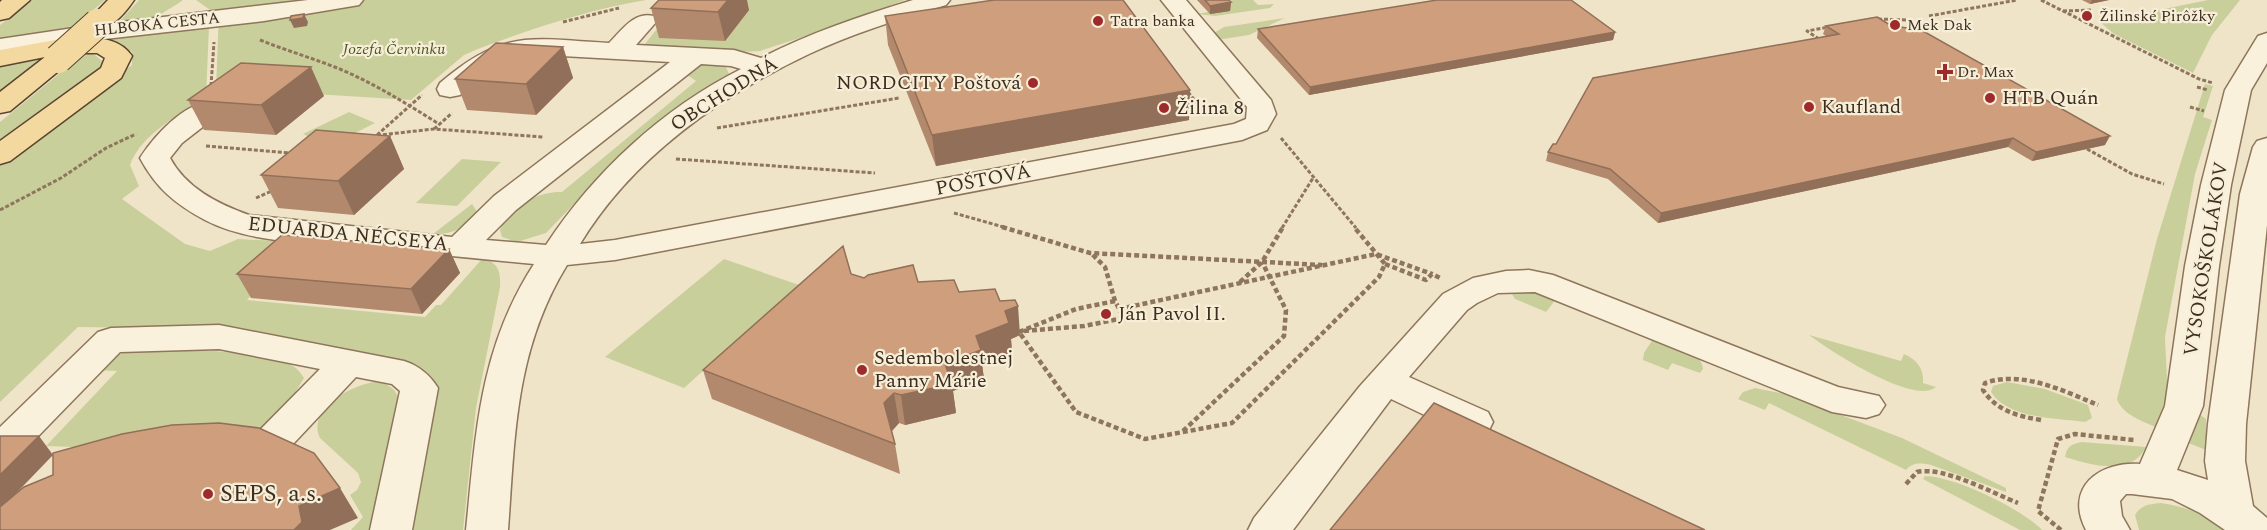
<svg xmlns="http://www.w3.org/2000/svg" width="2267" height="530" viewBox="0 0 2267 530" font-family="Spectral,serif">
	<rect width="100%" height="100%" fill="#f0e4c8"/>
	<g fill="#c9cf9b">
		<polygon points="33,0 105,0 71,29 0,43 0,25"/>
		<polygon points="139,0 182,0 182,1 150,21 117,24"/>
		<path d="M196,0H646C588,10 533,28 478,49L464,55L411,100L216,88L219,12H213Z"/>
		<polygon points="745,0 905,0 809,35 760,51 741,52 644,45 661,24"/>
		<polygon points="1221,0 1253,0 1258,5 1274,4 1270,8 1215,16 1197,14 1208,12"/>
		<polygon points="2208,0 2240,0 2212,35 2193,73 2114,34 2100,22"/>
		<polygon points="1285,18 1249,35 1217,40 1214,33 1224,27"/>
		<path d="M209,27L206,96C180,115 141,134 130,165L139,186L122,199L185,244L210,251L238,239L298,242L247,300L425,317L436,305H441L483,258C498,263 501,271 500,287L476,408L463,530H412L434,388C432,372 421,368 407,363L269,335L225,329L78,327L0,402V163L132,65V52L119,43L99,40L108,33Z"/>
		<polygon points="86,52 95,55 103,62 102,69 0,144 0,122"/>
		<polygon points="46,55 0,93 0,64"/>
		<path d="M701,64L725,65L729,74L635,141L546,233L517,242L502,237L500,230C509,207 538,191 562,192L696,81L687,75Z"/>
		<path d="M2205,84L2213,86L2203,117L2212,120L2195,174L2165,337L2168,402L2160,429C2145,422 2122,415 2117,399L2157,239Z"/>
		<polygon points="349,112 375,123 329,146 303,134"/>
		<polygon points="462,159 501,162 457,206 416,203"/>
		<path d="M472,204L478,213C466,227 452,235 433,234Z"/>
		<polygon points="724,259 799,285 684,388 605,357"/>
		<polygon points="1522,290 1556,299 1546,312 1515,299 1512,294 1516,291"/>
		<path d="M1809,335L1901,361L1904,354C1917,360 1924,368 1923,383L1936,387C1914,406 1829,350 1809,335Z"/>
		<path d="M1653,339C1667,345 1703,351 1703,369L1700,373L1672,363L1668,370L1643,360L1644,353Z"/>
		<path d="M190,349C216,351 267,355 291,365C297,368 300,372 304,378L293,396L248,443L83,449L73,447L46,446L117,371L92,370L116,355L135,350Z"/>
		<path d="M374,382C385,383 395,386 398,398L381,493L370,530H351L363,517L350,495L357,490L361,482L358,473L320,438C306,410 351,385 374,382Z"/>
		<path d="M2007,382L2045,389L2088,405L2092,418L2085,422C2056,418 2008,419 1991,392L1993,386Z"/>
		<path d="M1755,388L1785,394L1902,438L2006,488V492L1931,465C1921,463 1913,462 1906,470L1769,403L1765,410L1738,399L1743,392Z"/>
		<polygon points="2199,414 2206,419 2206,450 2186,442"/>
		<path d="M2082,442L2146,447C2131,477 2091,465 2065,457C2067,446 2071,444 2082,442Z"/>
		<path d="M1925,476C1954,476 2022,509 2042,530H2020L1923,479Z"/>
		<path d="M2161,503C2183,506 2207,514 2223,530H2139L2135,515C2141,505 2149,504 2161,503Z"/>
	</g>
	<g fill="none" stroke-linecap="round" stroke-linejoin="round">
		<g stroke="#8d765c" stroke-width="3">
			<g id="minor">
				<polygon points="308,0 363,0 359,5 264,21 87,41 0,55 0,39 87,26"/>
				<path d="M913,0H950L946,5C900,19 853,33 809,54C720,96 632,158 580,244L615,240L1234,124L1246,119L1247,107L1161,0H1186L1271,100L1276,114L1267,130L1242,140L615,260L567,265C515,350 515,434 508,530H466C476,433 479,349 534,264C472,258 410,252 348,246C301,242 247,242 205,220C175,204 156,188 140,158C154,136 189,96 218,103L222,109L218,115L182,143L170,158C186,188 218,204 249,215L452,237L494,196L670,62L526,54L512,57L493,66L460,95L450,97L440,95L437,89L440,83C504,28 531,39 609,43C622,30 634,11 654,16L657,21L636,45L734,50L761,58C810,33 860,16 913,0ZM701,64L731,66L741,69C662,109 594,172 546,245L486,240L516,210Z"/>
				<path d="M2267,33V63L2251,90L2231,185L2219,266L2203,406L2177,470L2208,480L2205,461L2208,424L2240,194L2253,147L2257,141L2267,138V225L2246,424L2245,461L2253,506L2267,518V530H2225L2200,513L2172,499L2132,494H2126L2120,501L2122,516L2130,530H2086C2064,488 2099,461 2140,464L2165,406L2185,266L2201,185L2225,90L2258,36Z"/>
				<polygon points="1529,270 1553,275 1838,387 1879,396 1885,405 1879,414 1866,418 1832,412 1535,292 1498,293 1477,303 1467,310 1409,377 1488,412 1493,422 1488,432 1474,436 1460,432 1391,399 1293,530 1248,530 1254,518 1360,386 1443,294 1473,278 1506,271"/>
				<path d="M219,325L404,361C419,366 429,374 438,388L412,530H370L400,391L392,384L356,377L279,459L265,463L251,459L245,449L251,439L320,369L219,349L120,352L14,461L0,465V427L98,332L111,328Z"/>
			</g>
		</g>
		<g stroke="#5b4430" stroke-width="3">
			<g id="major">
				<polygon points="2,0 30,0 9,18 0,20 0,2"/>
				<path d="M108,0H134C124,15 108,33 89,28L86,23Z"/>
				<path d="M85,37C103,38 121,40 132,56L121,78L10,161L0,164V141L101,68L105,58L97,53H67L71,59L67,64L10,111L0,113V92L45,57L0,66V50L55,40Z"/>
			</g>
		</g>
		<g stroke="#8d765c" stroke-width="3" stroke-dasharray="4 2" stroke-linecap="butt">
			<polyline points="2041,0 2199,79 2213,83"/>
			<polyline points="2063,11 2092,10"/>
			<polyline points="1929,16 2017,0"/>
			<polyline points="1878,19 1909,20"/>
			<polyline points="563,22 619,8"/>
			<polyline points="1819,39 1807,31 1829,27"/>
			<path d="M260,40C287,51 316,59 342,70C377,85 407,104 439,124"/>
			<polyline points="211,86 214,42"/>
			<polyline points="2197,87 2208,90"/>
			<polyline points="1188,92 1204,112"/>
			<polyline points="2190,107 2204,111"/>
			<polyline points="717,128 899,98"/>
			<polyline points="434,129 452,113"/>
			<polyline points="377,135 422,95"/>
			<polyline points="371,136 434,129 543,137"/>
			<polyline points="1281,138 1356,228"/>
			<polyline points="206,146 291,153"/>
			<polyline points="2087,149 2132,174 2164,184"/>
			<polyline points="676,159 875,173"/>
			<polyline points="256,198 274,190"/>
			<polyline points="0,210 61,178 106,148 136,134"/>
			<polyline points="954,213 1007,228"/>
			<polyline points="1282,228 1313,178"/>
		</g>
		<g stroke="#8d765c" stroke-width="4.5" stroke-dasharray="5 3" stroke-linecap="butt">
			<polyline points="1002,227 1090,253 1322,265"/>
			<polyline points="1385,264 1426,280 1432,274 1440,278"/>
			<polyline points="1240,282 1262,262 1283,227"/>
			<polyline points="1115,301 1076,309 1019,332 1076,412 1145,439 1232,423 1379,277 1385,264 1354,227"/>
			<polyline points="1119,309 1376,254 1432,274"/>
			<polyline points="1024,331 1084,326 1124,318 1115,301 1105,267 1091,253"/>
			<path d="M2041,420C2017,416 1997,411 1983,390L1985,383C2022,370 2064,391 2098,405"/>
			<polyline points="1183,431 1284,336 1286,310 1262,262"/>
			<path d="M1906,484L1917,472C1944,466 1992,493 2018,503"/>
			<polyline points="2061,530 2038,511 2058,439 2075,434 2134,440"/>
		</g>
		<use href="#minor" fill="#faf1dc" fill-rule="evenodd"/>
		<use href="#major" fill="#f3d9a0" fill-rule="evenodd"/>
		<g stroke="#5b4430" stroke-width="30" stroke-linecap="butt">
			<polyline id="major-bridge" points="58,59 98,23"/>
		</g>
		<use href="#major-bridge" stroke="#f3d9a0" stroke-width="28"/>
	</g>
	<g fill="#b2896c">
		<polygon points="1197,0 1228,0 1231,2 1230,11 1210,14"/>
		<polygon points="2082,0 2109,0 2090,4"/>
		<polygon points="651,8 749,10 725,41 659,38"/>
		<polygon points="885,16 1189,120 936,166 888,45"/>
		<polygon points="1826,26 2105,145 2032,161 2008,147 1658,223 1608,179 1546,161 1548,152 1826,36 1823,34"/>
		<polygon points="1258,29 1615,32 1613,40 1309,95 1257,38"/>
		<polygon points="563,47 573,78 536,115 467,110 455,79"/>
		<polygon points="324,96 276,135 204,130 188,100"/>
		<polygon points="390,136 404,169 354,215 278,208 261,175"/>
		<polygon points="449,249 460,273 422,314 251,298 237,274"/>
		<polygon points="851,274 864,278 918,282 1000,301 1020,335 1011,339 1012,352 982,364 984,379 953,391 956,413 905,425 899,423 892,431 895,444 900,474 712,399 703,370"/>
	</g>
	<g fill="#916f58">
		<polygon points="728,0 747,0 749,10 725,41 718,12"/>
		<polygon points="2092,0 2109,0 2090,4"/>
		<polygon points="1231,2 1230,11 1210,14 1210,6"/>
		<polygon points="304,14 308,22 307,26 294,28 290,20"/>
		<polygon points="1615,32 1613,40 1309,95 1310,87"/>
		<polygon points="563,47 573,78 536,115 526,84"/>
		<polygon points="311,67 324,96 276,135 261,105"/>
		<polygon points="1190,90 1189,120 936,166 932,135"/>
		<polygon points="390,136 404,169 354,215 338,181"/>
		<polygon points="2110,136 2105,145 2032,161 2036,152"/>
		<polygon points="2013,138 2008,147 1658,223 1661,213"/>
		<polygon points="449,249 460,273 422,314 411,289"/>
		<polygon points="1018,306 1020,335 1011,339 1012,352 982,364 984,379 953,391 956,413 905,425 901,395 976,336 1005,311"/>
		<polygon points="894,393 899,423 890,433 884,403"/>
		<polygon points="39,436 53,455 0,510 0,475"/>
		<polygon points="340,488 358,518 330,530 294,530 299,506"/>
	</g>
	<g fill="#cf9f7d" stroke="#916f58" stroke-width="1.5">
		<polygon points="659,0 728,0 718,12 651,8"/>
		<polygon points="994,0 1123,0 1190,90 932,135 885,16"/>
		<polygon points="1205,0 1228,0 1231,2 1210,6"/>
		<polygon points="1437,0 1571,0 1615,32 1310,87 1258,29"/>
		<polygon points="304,14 303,18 290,20 291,16"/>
		<polygon points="1877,17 1890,25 1923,31 2110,136 2036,152 2013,138 1661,213 1610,169 1548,152 1553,144 1556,144 1593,78 1839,34 1826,26"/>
		<polygon points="496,43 563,47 526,84 455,79"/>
		<polygon points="241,63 311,67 261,105 188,100"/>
		<polygon points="316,130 390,136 338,181 261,175"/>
		<polygon points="282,235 449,249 411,289 237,274"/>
		<polygon points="843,246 851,274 864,278 868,275 913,265 918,282 954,280 959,292 995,289 1000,301 1015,300 1018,306 1005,311 1009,323 976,336 981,350 945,364 952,384 901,395 894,393 884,403 895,444 703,370"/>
		<polygon points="1434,403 1705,530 1330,530"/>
		<polygon points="219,423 259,428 314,453 340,488 299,506 302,522 294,530 0,530 0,507 24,487 53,475 53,453 122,434 172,425"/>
		<polygon points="0,436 39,436 0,475"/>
	</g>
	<g fill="#9e2a2b" stroke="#f7eed8" stroke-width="2">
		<circle cx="2087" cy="16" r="6"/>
		<circle cx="1098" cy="21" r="6"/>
		<circle cx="1895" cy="25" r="6"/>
		<path d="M1942 63h6v6h6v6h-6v6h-6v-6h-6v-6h6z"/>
		<circle cx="1033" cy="83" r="6"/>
		<circle cx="1990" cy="98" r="6"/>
		<circle cx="1809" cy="107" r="6"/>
		<circle cx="1164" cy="108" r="6"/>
		<circle cx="1106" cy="314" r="6"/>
		<circle cx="862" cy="370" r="6"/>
		<circle cx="208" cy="494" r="6"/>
	</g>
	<g text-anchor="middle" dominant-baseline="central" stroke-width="4.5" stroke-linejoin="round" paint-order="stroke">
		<g font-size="16" fill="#3d2e20" stroke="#f7eed8" text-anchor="start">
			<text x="2099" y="16">Žilinské Pirôžky</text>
			<text x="1110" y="21">Tatra banka</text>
			<text x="1907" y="25">Mek Dak</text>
			<text x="1957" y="72">Dr. Max</text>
		</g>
		<g font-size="16" fill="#3d2e20" stroke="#f7eed8">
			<text transform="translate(157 24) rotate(-6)">HLBOKÁ CESTA</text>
		</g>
		<g font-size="16" font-style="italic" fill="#4d5a26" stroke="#f7eed8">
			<text x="394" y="49">Jozefa Červinku</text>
		</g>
		<g font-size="20" fill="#3d2e20" stroke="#f7eed8" text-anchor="start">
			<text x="1021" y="83" text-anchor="end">NORDCITY Poštová</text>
			<text x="2002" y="98">HTB Quán</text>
			<text x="1821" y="107">Kaufland</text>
			<text x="1176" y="108">Žilina 8</text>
			<text x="1118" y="314">Ján Pavol II.</text>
			<text x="874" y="358">Sedembolestnej<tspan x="874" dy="23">Panny Márie</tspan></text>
		</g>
		<g font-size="20" fill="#3d2e20" stroke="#f7eed8">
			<text transform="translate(724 94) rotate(-32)">OBCHODNÁ</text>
			<text transform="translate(983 180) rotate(-11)">POŠTOVÁ</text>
			<text transform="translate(348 234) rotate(6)">EDUARDA NÉCSEYA</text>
			<text transform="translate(2206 259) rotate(-81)">VYSOKOŠKOLÁKOV</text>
		</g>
		<g font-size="24" fill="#3d2e20" stroke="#f7eed8" text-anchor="start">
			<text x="220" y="494">SEPS, a.s.</text>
		</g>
	</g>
</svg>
